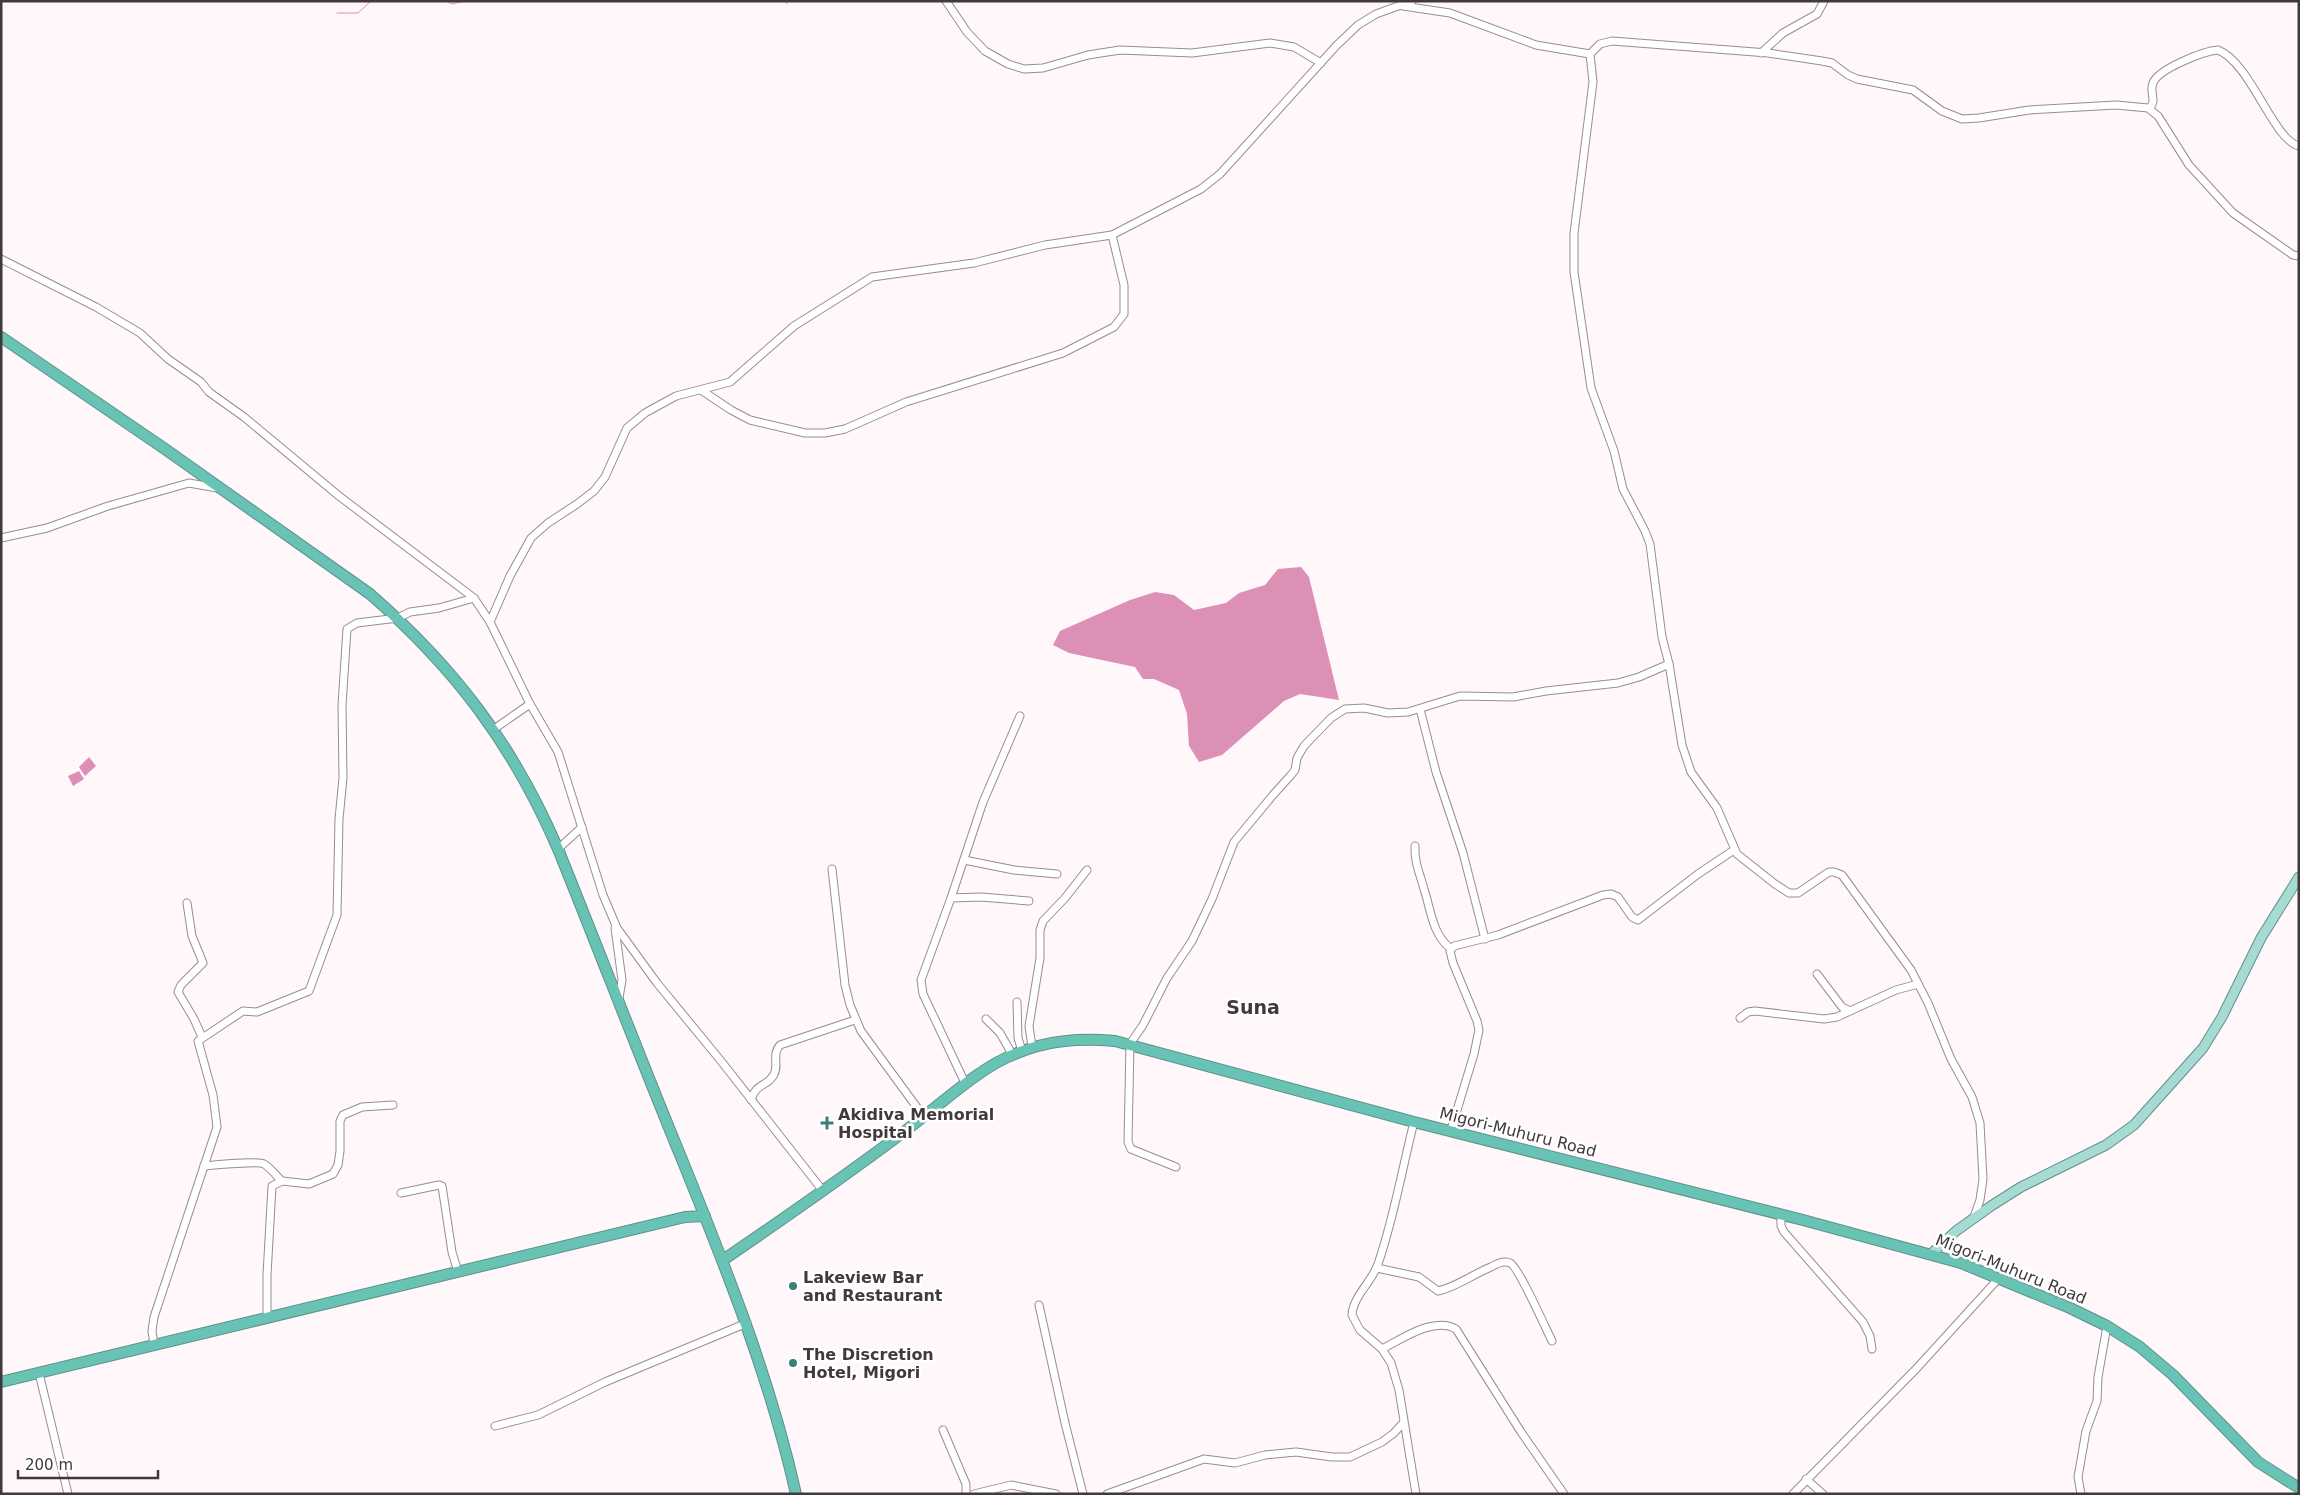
<svg xmlns="http://www.w3.org/2000/svg" width="2300" height="1495" viewBox="0 0 2300 1495" font-family="'DejaVu Sans',sans-serif">
	<rect width="100%" height="100%" fill="#fff7fa"/>
	<g fill="#dd90b6">
		<polygon points="1301,567 1309,577 1339,700 1300,694 1284,701 1222,755 1199,762 1189,746 1187,714 1179,690 1154,679 1143,679 1135,667 1069,653 1053,645 1060,631 1130,600 1155,592 1174,595 1194,610 1226,603 1239,593 1265,585 1278,569"/>
		<polygon points="89,757 96,766 85,776 79,767"/>
		<polygon points="79,771 84,779 73,786 68,776"/>
	</g>
	<g fill="none" stroke-linecap="round" stroke-linejoin="round">
		<g stroke="#dd90b6" stroke-width="1">
			<polyline points="446,1 452,4 465,1"/>
			<polyline points="786,1 787,4"/>
			<polyline points="337,13 358,13 371,1"/>
		</g>
		<g stroke="#9c8a92" stroke-width="9">
			<g id="minor">
				<polyline points="946,1 967,32 985,51 1008,64 1024,69 1043,68 1088,55 1120,50 1192,53 1270,43 1294,47 1321,63"/>
				<polyline points="1403,6 1450,13 1536,45 1590,54"/>
				<polyline points="1761,53 1783,33 1817,14 1824,1"/>
				<polyline points="1590,54 1593,82 1574,233 1574,272 1591,388 1614,451 1623,489 1645,531 1650,544 1662,637 1669,664 1682,745 1691,772 1717,808 1737,854 1775,884 1789,893 1798,893 1829,872 1834,872 1842,875 1911,970 1928,1003 1951,1059 1972,1097 1980,1123 1983,1179 1980,1200 1974,1217"/>
				<polyline points="1590,54 1600,44 1612,41 1768,53 1822,61 1832,63 1848,75 1857,79 1913,90 1942,111 1962,119 1979,118 2029,110 2116,105 2148,108 2158,116 2189,165 2233,213 2293,255 2299,256"/>
				<path d="M2150,108C2157,99 2149,93 2153,83C2158,69 2204,51 2218,50C2251,63 2273,140 2299,146"/>
				<polyline points="1,259 96,307 140,333 168,359 201,382 209,392 244,417 339,496 474,598 490,622 530,704 494,729"/>
				<polyline points="701,390 731,410 750,420 805,433 825,433 845,429 906,402 1063,353 1114,327 1124,314 1124,285 1112,235"/>
				<polyline points="1,538 47,528 108,506 189,483 217,488"/>
				<polyline points="490,622 510,576 531,538 548,523 577,504 594,491 605,477 627,428 645,413 676,396 730,382 794,326 872,277 974,263 1045,245 1112,235 1201,189 1220,174 1336,46 1358,25 1376,14 1412,1"/>
				<polyline points="530,704 558,752 603,895 617,928 657,983 721,1061 823,1191"/>
				<polyline points="1420,709 1436,772 1463,853 1485,939"/>
				<path d="M1415,846C1414,862 1420,874 1424,889C1431,910 1432,934 1451,949"/>
				<polyline points="558,849 582,827"/>
				<polyline points="964,860 1014,870 1057,874"/>
				<polyline points="832,869 845,985 850,1005 861,1031 924,1117"/>
				<polyline points="951,898 981,897 1029,901"/>
				<polyline points="187,903 192,936 203,963 181,985 178,992 194,1019 202,1037"/>
				<polyline points="615,928 622,980 619,998"/>
				<polyline points="1817,974 1842,1007 1850,1011 1896,990 1918,984"/>
				<polyline points="1017,1002 1018,1038 1022,1051"/>
				<polyline points="1740,1018 1748,1012 1755,1011 1824,1019 1837,1017 1850,1011"/>
				<polyline points="986,1019 1000,1033 1012,1054"/>
				<polyline points="1032,1047 1029,1026 1040,958 1040,930 1043,921 1065,898 1087,870"/>
				<polyline points="966,1085 923,994 921,980 951,898 983,802 1020,716"/>
				<path d="M751,1100C756,1083 766,1087 773,1076C780,1067 771,1055 780,1045L855,1020"/>
				<path d="M1414,1122C1402,1169 1394,1218 1378,1264C1372,1282 1353,1296 1352,1315L1360,1330L1382,1349L1391,1363L1399,1390L1416,1494"/>
				<polyline points="1451,1130 1474,1054 1479,1030 1477,1021 1453,963 1450,951 1454,946 1498,935 1603,895 1611,894 1618,897 1632,917 1638,920 1698,874 1734,850"/>
				<path d="M204,1166C214,1165 259,1161 264,1164C271,1168 276,1176 282,1181"/>
				<polyline points="1176,1167 1131,1149 1128,1142 1130,1044 1143,1025 1167,978 1192,941 1212,899 1234,842 1273,795 1291,775 1295,770 1297,758 1304,746 1331,718 1345,709 1364,708 1388,713 1408,712 1460,696 1513,697 1546,691 1618,683 1639,677 1669,664"/>
				<polyline points="401,1193 439,1185 442,1186 452,1252 458,1272"/>
				<polyline points="1781,1214 1781,1226 1784,1232 1863,1322 1870,1336 1872,1349"/>
				<path d="M1377,1268L1419,1277L1438,1291C1457,1287 1473,1274 1491,1267C1496,1264 1504,1260 1510,1263C1518,1266 1546,1329 1552,1341"/>
				<polyline points="1039,1305 1065,1423 1083,1494"/>
				<polyline points="267,1318 267,1275 272,1186 282,1181 309,1184 333,1174 338,1165 340,1151 340,1121 343,1115 362,1107 393,1105"/>
				<polyline points="154,1345 152,1331 154,1317 217,1127 213,1095 198,1041 243,1011 257,1012 309,991 337,915 339,819 343,778 342,705 347,629 357,623 398,618 410,612 439,608 474,598"/>
				<path d="M1382,1349C1402,1339 1434,1316 1456,1329L1521,1432L1564,1494"/>
				<polyline points="39,1373 68,1494"/>
				<polyline points="495,1426 538,1415 605,1382 747,1323"/>
				<polyline points="943,1430 966,1484 966,1494"/>
				<polyline points="1806,1479 1823,1494"/>
				<polyline points="974,1494 1011,1485 1056,1494"/>
				<polyline points="1107,1494 1204,1459 1235,1463 1265,1455 1296,1452 1332,1457 1350,1457 1382,1442 1394,1433 1403,1423"/>
				<polyline points="1793,1494 1916,1369 1999,1278"/>
				<polyline points="2081,1494 2078,1477 2086,1431 2097,1401 2098,1377 2107,1326"/>
			</g>
		</g>
		<g stroke="#5b938a" stroke-width="11">
			<polyline id="major" points="1932,1253 1956,1231 1991,1206 2021,1187 2106,1145 2134,1125 2203,1048 2222,1017 2261,938 2299,877"/>
		</g>
		<g stroke="#5b938a" stroke-width="12">
			<g id="highway">
				<path d="M1,337L165,449L370,594C456,669 513,745 558,849C600,953 640,1058 683,1162C727,1271 770,1378 796,1494"/>
				<path d="M723,1260C786,1217 848,1174 909,1128C940,1105 980,1067 1015,1054C1048,1040 1080,1038 1115,1041L1414,1122L1803,1220L1961,1263L2070,1308L2107,1326L2140,1347L2173,1375L2258,1462L2299,1488"/>
				<polyline points="1,1382 685,1217 705,1216"/>
			</g>
		</g>
		<use href="#minor" stroke="#fff" stroke-width="7"/>
		<use href="#major" stroke="#a5dbd2" stroke-width="9"/>
		<use href="#highway" stroke="#69c3b4" stroke-width="10"/>
	</g>
	<g fill="#3a7f74" stroke="#fff" stroke-width="2">
		<path d="M824.5 1115.5h5v5h5v5h-5v5h-5v-5h-5v-5h5z"/>
		<circle cx="793" cy="1286" r="5"/>
		<circle cx="793" cy="1363" r="5"/>
	</g>
	<g text-anchor="middle" dominant-baseline="central" stroke-width="5" stroke-linejoin="round" paint-order="stroke">
		<g font-size="16" font-weight="bold" fill="#41393d" stroke="#fff" text-anchor="start">
			<text x="838" y="1114">Akidiva Memorial<tspan x="838" dy="18">Hospital</tspan></text>
			<text x="803" y="1277">Lakeview Bar<tspan x="803" dy="18">and Restaurant</tspan></text>
			<text x="803" y="1354">The Discretion<tspan x="803" dy="18">Hotel, Migori</tspan></text>
		</g>
		<g font-size="16" fill="#41393d" stroke="#fff">
			<text transform="translate(1518 1132) rotate(14)">Migori-Muhuru Road</text>
			<text transform="translate(2011 1269) rotate(22)">Migori-Muhuru Road</text>
		</g>
		<g font-size="19" font-weight="bold" fill="#41393d" stroke="#fff">
			<text x="1253" y="1007">Suna</text>
		</g>
	</g>
	<rect width="2300" height="1495" fill="none" stroke="#41393d" stroke-width="5"/>
	<path d="M18 1470v8h140v-8" fill="none" stroke="#41393d" stroke-width="2.5"/>
	<text x="25" y="1470" font-size="15" fill="#41393d" stroke="#ffffff" stroke-width="4" paint-order="stroke">200 m</text>
</svg>
